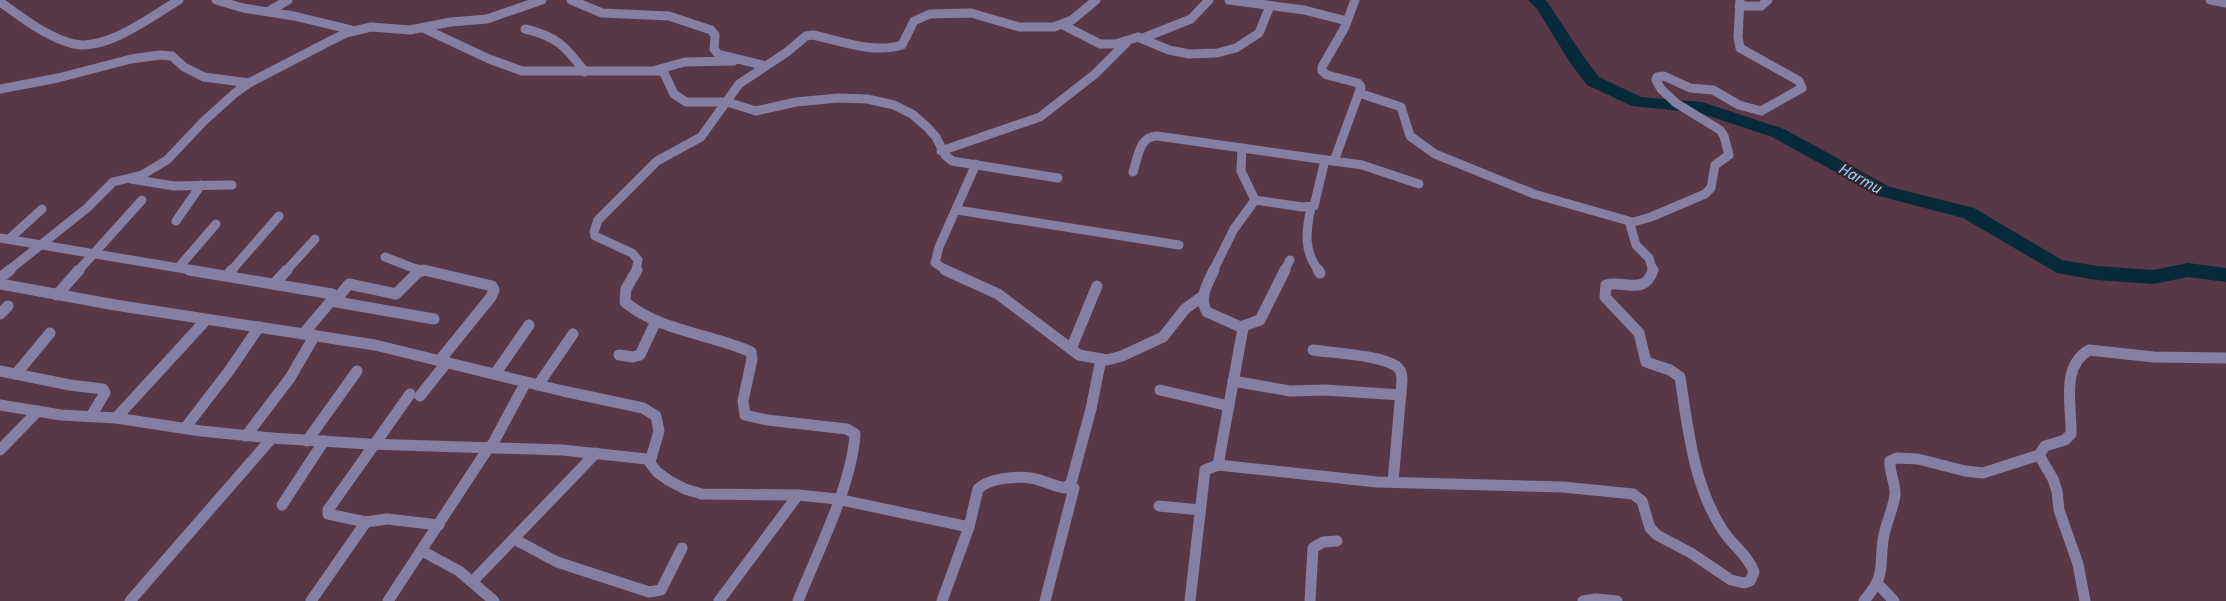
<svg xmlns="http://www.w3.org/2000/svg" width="2226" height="601" viewBox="0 0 2226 601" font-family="'Noto Sans',sans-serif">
	<rect width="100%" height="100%" fill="#583846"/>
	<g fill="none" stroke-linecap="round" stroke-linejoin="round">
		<polygon fill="#072a3a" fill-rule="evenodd" points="1528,0 1545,0 1548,3 1583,56 1599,77 1641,97 1702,102 1784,129 1890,187 1974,208 2062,260 2097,266 2153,270 2188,263 2226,268 2226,282 2188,277 2153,284 2097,280 2057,273 1963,218 1879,196 1772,137 1700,113 1632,106 1587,85 1571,64 1537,9"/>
		<g stroke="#857fa4" stroke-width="9">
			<polyline points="216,0 243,8 294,16 352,30"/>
			<polyline points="571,0 602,13 669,16 711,30 715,35 714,49 718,54 766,66"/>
			<polyline points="1229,0 1304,10 1347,21"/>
			<polyline points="2210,0 2226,3"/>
			<path d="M0,2C22,17 47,38 74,44C107,51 152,16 179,0"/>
			<polyline points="1739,6 1761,6 1768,0"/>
			<polyline points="269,11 288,0"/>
			<polyline points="1063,25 1100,44 1115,44 1138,37 1169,50 1189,54 1217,53 1236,48 1259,33 1270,6"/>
			<polyline points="423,28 489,59 522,71 660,71 664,73 674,94 686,102 727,102 756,111 796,102 838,98 867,99 894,105 912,114 927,127 936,137 945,155 952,161 1058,178"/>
			<path d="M525,29C557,36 566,47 585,72"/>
			<polyline points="1143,38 1191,19 1209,0"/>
			<polyline points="656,70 685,62 734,61"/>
			<polyline points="0,89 58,78 131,59 160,55 172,56 184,67 204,77 249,83"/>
			<polyline points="1359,93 1401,107 1410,136 1435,154 1534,194 1629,221 1636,245 1649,258 1653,271"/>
			<polyline points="1242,148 1241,171 1255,200"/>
			<polyline points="941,151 1040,117 1095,74 1127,42"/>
			<polyline points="1334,161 1361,87 1358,83 1327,75 1322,71 1322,67 1345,27 1355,0"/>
			<path d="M1133,172C1138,158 1139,136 1157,136L1362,165L1419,184"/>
			<polyline points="131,179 174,186 232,185"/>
			<path d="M1311,207C1306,231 1303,251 1319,271"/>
			<polyline points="957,210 1179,245"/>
			<polyline points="176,221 201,185"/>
			<polyline points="1630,223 1651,217 1705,194 1711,188 1715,165 1729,155 1724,136 1720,130 1676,103 1661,89 1656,80 1657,77 1664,76 1690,88 1713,90 1739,105 1761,111 1802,88 1799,81 1740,48 1738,37 1740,0"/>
			<polyline points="0,238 197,271"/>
			<polyline points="9,239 42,209"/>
			<polyline points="385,257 421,271"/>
			<polyline points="179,267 216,224"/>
			<polyline points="8,271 87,208 113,182 142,175 167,160 204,121 235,93 249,83 330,41 346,33 371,27 410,30 451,22 487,19 542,0"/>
			<polyline points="78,271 142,200"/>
			<polyline points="231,271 279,216"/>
			<polyline points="286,271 315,239"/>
			<polyline points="420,271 429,271"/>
			<path d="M636,271L638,260L632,253L595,236L594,232L598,220L657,161L701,137L739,84L787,52L806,36L813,35C841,41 873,54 902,45L914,21L930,14L971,13L1019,27H1054L1072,20L1096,0"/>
			<polyline points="948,271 935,263 939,247 976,164"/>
			<polyline points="1213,271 1234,229 1255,200 1302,207 1314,206 1325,160"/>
			<polyline points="1284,271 1290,260"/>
		</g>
		<g stroke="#857fa4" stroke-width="11">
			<polyline points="189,270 332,294 331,301 304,333"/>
			<polyline points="418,270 421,271"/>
			<path d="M637,270L626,289L625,302C661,332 709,333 751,352L752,359L743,401L745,415L767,420L847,429L855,434C852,485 817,553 798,601"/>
			<polyline points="945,270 998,294 1079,355 1107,360 1122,356 1163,337 1185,309 1203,296"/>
			<path d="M1214,270C1208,283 1198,298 1207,312L1243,328L1218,465"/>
			<polyline points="1318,270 1320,273"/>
			<polyline points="227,276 232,270"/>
			<polyline points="0,278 10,270"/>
			<polyline points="0,284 115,305 375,345 563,391 643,408 656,416 659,431 650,462"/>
			<polyline points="274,284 287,270"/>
			<polyline points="57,295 79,270"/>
			<polyline points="331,301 434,319"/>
			<polyline points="335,301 349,284 396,294 418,272 424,270 492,286 494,290 491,297 440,360"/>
			<polyline points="0,314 8,306"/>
			<polyline points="1243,326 1260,320 1285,270"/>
			<polyline points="1071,349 1097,286"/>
			<path d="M1313,350C1333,353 1380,355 1396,366C1401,369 1402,375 1402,380L1393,482"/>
			<polyline points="619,355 633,357 640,355 656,321"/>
			<polyline points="0,371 70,385 103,389 105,393 91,416"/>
			<polyline points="16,374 50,333"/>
			<polyline points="495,374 529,325"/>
			<polyline points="1233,381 1290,391 1325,390 1401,395"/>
			<polyline points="538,385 573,334"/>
			<polyline points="1160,390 1229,406"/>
			<polyline points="420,396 447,362"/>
			<polyline points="0,405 61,415 116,418 201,431 272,438 369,444 562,450 647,459 657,472 668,480 685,489 702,494 798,495 837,499 969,527"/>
			<polyline points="116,418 206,320"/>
			<polyline points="185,428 229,371 259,327"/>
			<polyline points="246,436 290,378 315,335"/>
			<polyline points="307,441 357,371"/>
			<polyline points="491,447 526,382"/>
			<polyline points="0,450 38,411"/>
			<polyline points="2039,455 2053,479 2057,491 2059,510 2078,564 2085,601"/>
			<polyline points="282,505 324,441"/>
			<polyline points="1159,506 1200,510"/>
			<polyline points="366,522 328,514 328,510 410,394"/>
			<polyline points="514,539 557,562 649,592 661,590 682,548"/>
			<polyline points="422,551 459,571 494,601"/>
			<polyline points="472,582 596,453"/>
			<polyline points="1878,584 1894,601"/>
			<polyline points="130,601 272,438"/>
			<polyline points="311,601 366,522 387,519 439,525"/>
			<polyline points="388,601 489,447"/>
			<polyline points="719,601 798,495"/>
			<path d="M942,601L969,527L978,489C989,478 1016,476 1031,478C1043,480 1053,486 1065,488L1071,483L1091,409L1101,359"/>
			<polyline points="1045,601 1074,488"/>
			<path d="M1190,601L1205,470L1218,465L1377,482L1563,487L1633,494L1642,501L1650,528L1657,535L1691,553L1731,580L1744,583L1750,581L1754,572C1748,555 1731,544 1722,529C1693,484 1688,428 1680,377L1670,370L1646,362L1639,333L1605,297L1606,285C1625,280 1645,296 1653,270"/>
			<polyline points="1310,601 1313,548 1323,542 1337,541"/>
			<polyline points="1583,601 1596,599 1617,601"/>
			<path d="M1864,601C1886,574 1879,572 1883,540C1885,525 1893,510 1895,495C1896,484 1889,473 1890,461L1897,458L1918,459L1965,471L1983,473L2039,455L2045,446L2065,440L2071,434C2072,406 2060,367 2089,350L2154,357L2226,358"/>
		</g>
	</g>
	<g text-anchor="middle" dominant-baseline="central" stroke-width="4.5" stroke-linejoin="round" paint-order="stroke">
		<g font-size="15" font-style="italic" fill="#8cd6fd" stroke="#34242b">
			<text transform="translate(1861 178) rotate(29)">Harmu</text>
		</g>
	</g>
</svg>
